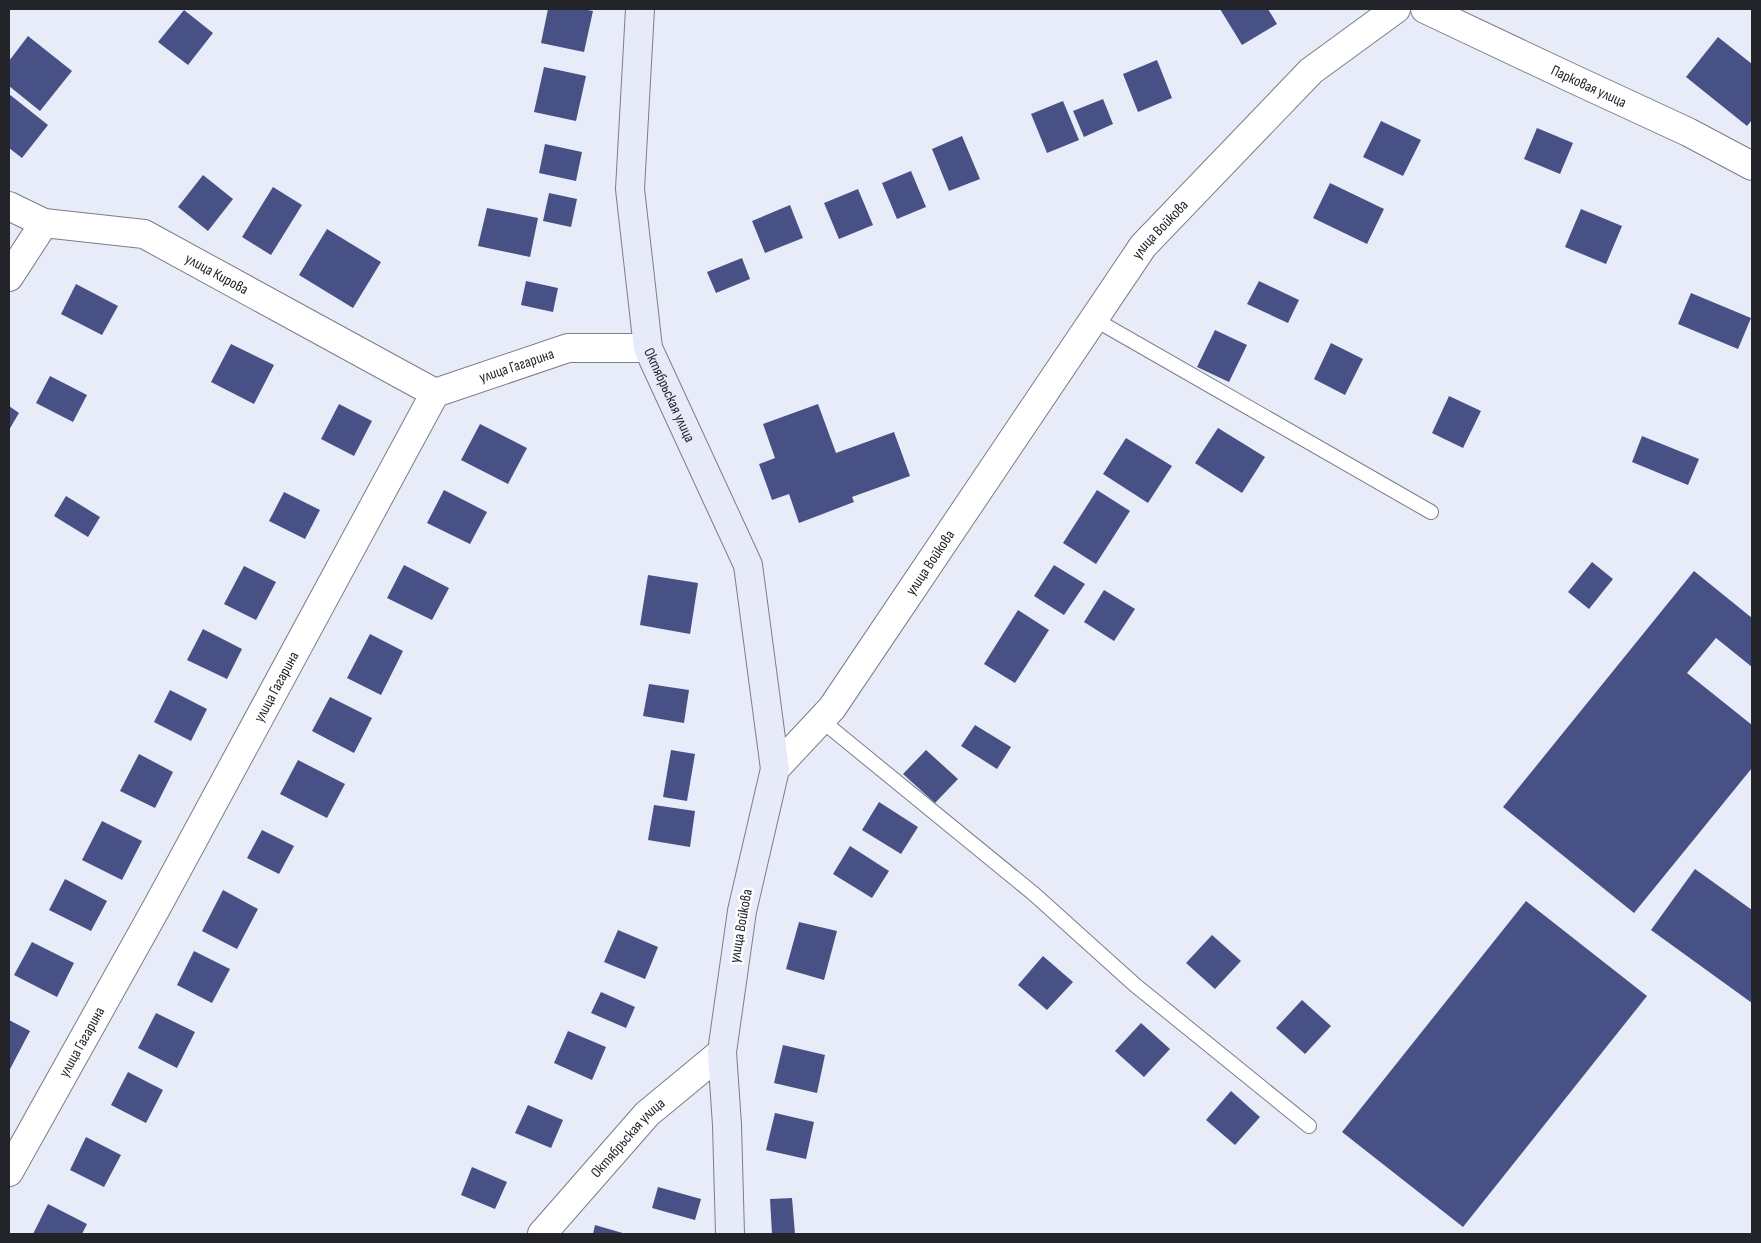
<svg xmlns="http://www.w3.org/2000/svg" width="1761" height="1243" viewBox="0 0 1761 1243" font-family="'Sofia Sans Condensed',sans-serif">
	<rect width="100%" height="100%" fill="#e8ecf9"/>
	<g fill="#475185">
		<polygon points="548,9 582,9 593,11 584,52 541,43"/>
		<polygon points="1220,9 1268,9 1277,24 1242,45"/>
		<polygon points="184,10 213,33 188,65 158,42"/>
		<polygon points="28,36 72,71 40,111 9,86 9,61"/>
		<polygon points="1718,37 1752,64 1752,120 1747,126 1686,77"/>
		<polygon points="1157,60 1172,98 1138,112 1123,74"/>
		<polygon points="544,67 586,76 576,121 534,112"/>
		<polygon points="9,94 48,125 22,158 9,148"/>
		<polygon points="1103,99 1113,124 1084,137 1073,111"/>
		<polygon points="1063,101 1079,140 1047,153 1031,114"/>
		<polygon points="1381,121 1421,140 1403,176 1363,157"/>
		<polygon points="1537,128 1573,143 1560,174 1524,159"/>
		<polygon points="962,136 980,179 949,191 932,149"/>
		<polygon points="545,144 582,152 576,181 539,173"/>
		<polygon points="911,171 926,207 897,219 882,183"/>
		<polygon points="203,175 233,199 208,231 178,207"/>
		<polygon points="1330,183 1384,209 1367,244 1313,218"/>
		<polygon points="273,187 302,205 271,255 242,237"/>
		<polygon points="858,189 873,225 839,239 824,203"/>
		<polygon points="549,193 577,199 571,227 543,221"/>
		<polygon points="790,205 803,238 765,253 752,221"/>
		<polygon points="487,208 538,218 530,257 478,246"/>
		<polygon points="1581,209 1622,226 1606,264 1565,247"/>
		<polygon points="327,229 381,262 353,308 299,275"/>
		<polygon points="742,258 750,279 716,293 707,272"/>
		<polygon points="526,281 558,288 553,312 521,305"/>
		<polygon points="1259,281 1299,300 1288,323 1247,304"/>
		<polygon points="76,284 118,306 102,335 61,314"/>
		<polygon points="1691,293 1751,318 1738,349 1678,324"/>
		<polygon points="1215,330 1247,345 1229,382 1197,367"/>
		<polygon points="1331,343 1363,359 1345,395 1314,379"/>
		<polygon points="231,344 274,365 254,404 211,382"/>
		<polygon points="50,376 87,395 73,422 36,403"/>
		<polygon points="1449,396 1481,411 1463,448 1432,433"/>
		<polygon points="339,404 372,421 354,456 321,439"/>
		<polygon points="818,404 836,453 894,432 910,476 852,497 854,502 799,523 789,494 772,500 759,464 775,458 763,424"/>
		<polygon points="9,406 19,413 9,430"/>
		<polygon points="480,424 527,448 508,484 461,460"/>
		<polygon points="1218,428 1265,457 1242,493 1195,463"/>
		<polygon points="1642,436 1699,459 1688,485 1632,462"/>
		<polygon points="1126,438 1172,466 1148,503 1103,474"/>
		<polygon points="444,490 487,512 470,544 427,523"/>
		<polygon points="1097,490 1130,511 1096,564 1063,543"/>
		<polygon points="284,492 320,510 305,539 269,521"/>
		<polygon points="66,496 100,517 88,537 54,516"/>
		<polygon points="1592,562 1613,579 1589,609 1568,592"/>
		<polygon points="404,565 449,588 432,620 387,598"/>
		<polygon points="1054,565 1085,584 1064,615 1034,596"/>
		<polygon points="244,566 276,582 256,620 224,604"/>
		<polygon points="1694,571 1752,618 1752,667 1716,638 1687,673 1752,725 1752,768 1634,913 1503,807"/>
		<polygon points="648,575 698,583 690,634 640,625"/>
		<polygon points="1104,590 1135,609 1114,641 1084,622"/>
		<polygon points="1018,610 1049,630 1015,683 984,664"/>
		<polygon points="203,629 242,649 227,679 187,660"/>
		<polygon points="370,634 403,651 381,695 347,678"/>
		<polygon points="649,684 689,690 684,723 643,716"/>
		<polygon points="170,690 207,709 191,741 154,722"/>
		<polygon points="330,697 372,718 354,753 312,731"/>
		<polygon points="975,725 1011,747 997,769 961,746"/>
		<polygon points="671,750 695,754 687,801 663,797"/>
		<polygon points="926,750 958,779 935,803 903,774"/>
		<polygon points="139,754 173,772 155,808 120,791"/>
		<polygon points="298,760 345,784 327,818 280,794"/>
		<polygon points="879,802 918,827 901,854 862,830"/>
		<polygon points="654,805 695,811 690,847 648,840"/>
		<polygon points="102,821 142,841 122,880 82,860"/>
		<polygon points="262,830 294,846 279,874 247,858"/>
		<polygon points="850,846 889,871 872,898 833,874"/>
		<polygon points="1695,869 1752,910 1752,1003 1651,930"/>
		<polygon points="65,879 107,901 91,931 49,910"/>
		<polygon points="223,890 258,909 237,949 202,931"/>
		<polygon points="1526,901 1647,996 1463,1227 1342,1132"/>
		<polygon points="799,922 837,931 824,980 786,969"/>
		<polygon points="618,930 658,947 645,979 604,962"/>
		<polygon points="1212,935 1241,961 1215,989 1186,963"/>
		<polygon points="32,942 74,963 57,997 14,975"/>
		<polygon points="194,951 230,969 212,1003 177,985"/>
		<polygon points="1043,956 1073,982 1047,1010 1018,985"/>
		<polygon points="601,992 635,1007 626,1028 591,1013"/>
		<polygon points="1302,1000 1331,1026 1305,1054 1276,1028"/>
		<polygon points="156,1013 195,1032 177,1068 138,1048"/>
		<polygon points="9,1020 30,1031 9,1071"/>
		<polygon points="1141,1023 1170,1049 1144,1077 1115,1051"/>
		<polygon points="568,1031 606,1047 592,1080 554,1063"/>
		<polygon points="783,1045 825,1055 817,1093 774,1083"/>
		<polygon points="128,1072 163,1090 146,1123 111,1105"/>
		<polygon points="1231,1091 1260,1117 1235,1145 1206,1120"/>
		<polygon points="528,1105 563,1120 551,1148 515,1133"/>
		<polygon points="775,1113 814,1122 806,1159 766,1150"/>
		<polygon points="86,1137 121,1155 104,1187 70,1170"/>
		<polygon points="472,1167 507,1182 495,1209 461,1195"/>
		<polygon points="658,1187 701,1199 695,1220 652,1208"/>
		<polygon points="792,1198 795,1234 772,1234 770,1199"/>
		<polygon points="48,1204 87,1224 82,1234 33,1234"/>
		<polygon points="595,1225 626,1234 593,1234"/>
	</g>
	<g fill="none" stroke-linecap="round" stroke-linejoin="round">
		<g stroke="#7b7d89" stroke-width="16">
			<g id="lane">
				<polyline points="1094,319 1431,512"/>
				<polyline points="821,720 1034,894 1135,985 1309,1126"/>
			</g>
		</g>
		<g stroke="#7b7d89" stroke-width="30">
			<g id="street">
				<path id="s1" d="M1425,9L1567,76L1688,132L1752,166"/>
				<polyline points="9,206 44,223"/>
				<path id="s2" d="M9,277L44,223L144,234L435,393"/>
				<path id="s3" d="M775,769L832,708L1143,246L1311,71L1396,9"/>
				<path id="s4" d="M9,1172L158,905L435,393L568,348H648"/>
				<path id="s5" d="M542,1234L647,1114L722,1052"/>
			</g>
		</g>
		<g stroke="#7b7d89" stroke-width="30">
			<g id="secondary">
				<path id="s6" d="M640,9L630,189L648,348L748,565L775,769L742,911L722,1052L727,1125L730,1234"/>
			</g>
		</g>
		<use href="#lane" stroke="#fff" stroke-width="14"/>
		<use href="#street" stroke="#fff" stroke-width="28"/>
		<use href="#secondary" stroke="#e7eaf9" stroke-width="28"/>
	</g>
	<g text-anchor="middle" dominant-baseline="central" stroke-width="5" stroke-linejoin="round" paint-order="stroke">
		<g font-size="15" fill="#232429" stroke="#fff">
			<text stroke="none"><textPath href="#s1" startOffset="181">Парковая улица</textPath></text>
			<text stroke="none"><textPath href="#s3" startOffset="664">улица Войкова</textPath></text>
			<text stroke="none"><textPath href="#s2" startOffset="248">улица Кирова</textPath></text>
			<text stroke="none"><textPath href="#s4" startOffset="974">улица Гагарина</textPath></text>
			<text stroke="none"><textPath href="#s6" startOffset="392">Октябрьская улица</textPath></text>
			<text stroke="none"><textPath href="#s3" startOffset="259">улица Войкова</textPath></text>
			<text stroke="none"><textPath href="#s4" startOffset="554">улица Гагарина</textPath></text>
			<text transform="translate(741 926) rotate(-80)">улица Войкова</text>
			<text stroke="none"><textPath href="#s4" startOffset="149">улица Гагарина</textPath></text>
			<text stroke="none"><textPath href="#s5" startOffset="129">Октябрьская улица</textPath></text>
		</g>
	</g>
	<rect width="1761" height="1243" fill="none" stroke="#232429" stroke-width="20"/>
</svg>
